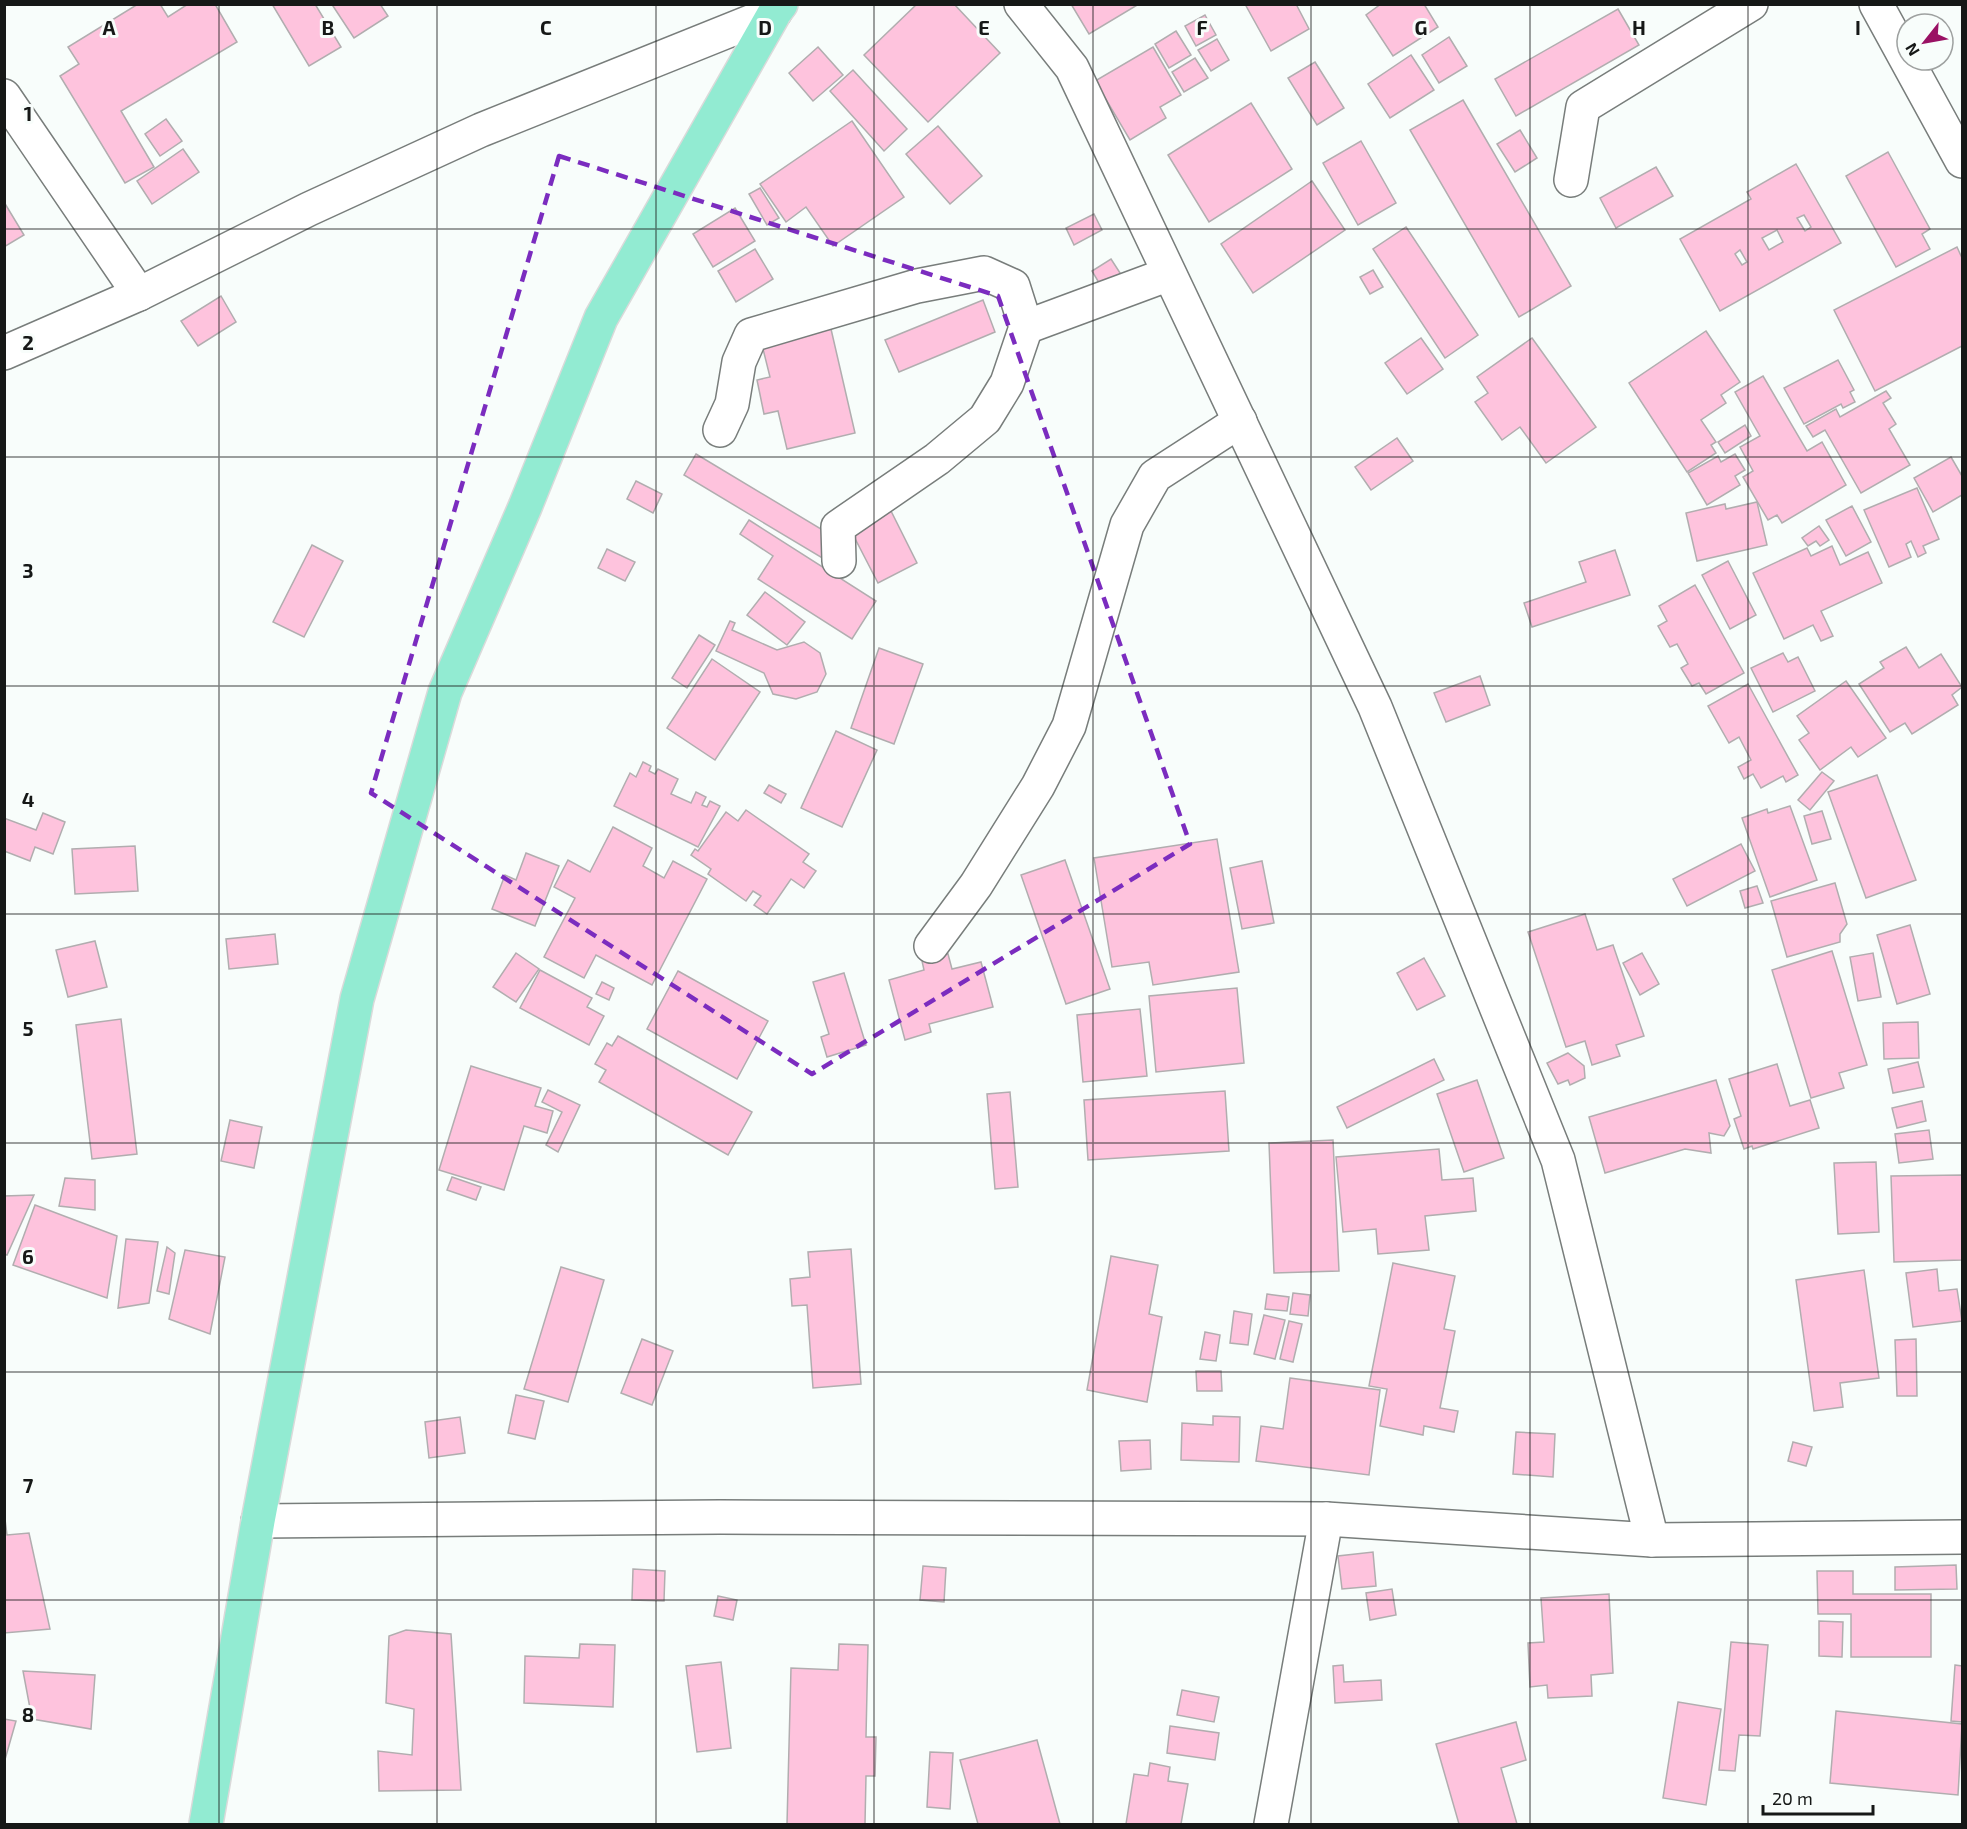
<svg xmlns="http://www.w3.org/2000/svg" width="1967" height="1829" viewBox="0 0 1967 1829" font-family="'Exo 2',sans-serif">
	<rect width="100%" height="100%" fill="#f8fdfb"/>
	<g fill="#fec3dd" stroke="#b1adaf" stroke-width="1.5" fill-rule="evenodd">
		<polygon points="138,4 160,4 168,17 188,4 215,4 237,42 121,111 154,167 125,183 60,76 79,64 68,47"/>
		<polygon points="272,4 315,4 341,47 309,66"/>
		<polygon points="335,4 380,4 388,16 354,38 333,6"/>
		<polygon points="917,4 954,4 1000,53 928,122 864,55"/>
		<polygon points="1071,4 1139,4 1089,34"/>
		<polygon points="1245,4 1296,4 1309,29 1271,51"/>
		<polygon points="1381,4 1424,4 1438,27 1393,56 1366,15"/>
		<polygon points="1618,9 1639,45 1516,116 1495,79"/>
		<polygon points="1205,15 1216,35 1196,46 1185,26"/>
		<polygon points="1176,31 1191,55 1169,68 1155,44"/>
		<polygon points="1449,37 1467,66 1439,83 1422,55"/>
		<polygon points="1217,39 1229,60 1211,71 1198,50"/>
		<polygon points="818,47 843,75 813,101 789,73"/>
		<polygon points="1153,47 1181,95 1160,107 1166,118 1130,140 1095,81"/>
		<polygon points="1411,55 1434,90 1390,118 1368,84"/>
		<polygon points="1195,58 1208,78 1184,92 1172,72"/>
		<polygon points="1315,62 1344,108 1317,125 1288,78"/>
		<polygon points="853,70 907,129 884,151 830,91"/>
		<polygon points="1463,100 1571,286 1519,317 1410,130"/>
		<polygon points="1251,103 1292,169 1209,222 1168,155"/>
		<polygon points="166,119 182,141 160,156 145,134"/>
		<polygon points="852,121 904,197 833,246 806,207 786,222 760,184"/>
		<polygon points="938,126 982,176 950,204 906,154"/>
		<polygon points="1520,130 1537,158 1515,172 1497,144"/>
		<polygon points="1361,141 1396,203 1358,225 1323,163"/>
		<polygon points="183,149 199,172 152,204 137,181"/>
		<polygon points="1888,152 1930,229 1922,234 1930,249 1896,267 1846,176"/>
		<path d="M1796,164L1841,243L1720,311L1680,239L1751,199L1747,192ZM1804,215L1811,227L1805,231L1797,218ZM1777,230L1783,242L1769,250L1762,238ZM1740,250L1747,262L1742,265L1735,254Z"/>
		<polygon points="1656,167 1673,196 1616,228 1600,198"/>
		<polygon points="1312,181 1345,230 1253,293 1221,244"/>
		<polygon points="760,188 779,218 767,225 749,194"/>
		<polygon points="4,202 24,235 4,247"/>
		<polygon points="735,208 755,241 713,267 693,234"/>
		<polygon points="1094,214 1102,230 1074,245 1066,228"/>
		<polygon points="1406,227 1478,335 1445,358 1373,249"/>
		<polygon points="1957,247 1962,258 1962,346 1875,391 1834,310"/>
		<polygon points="755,249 773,279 736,302 718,271"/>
		<polygon points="1111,259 1122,276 1102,288 1092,271"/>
		<polygon points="1373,270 1383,287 1370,294 1360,277"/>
		<polygon points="221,296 236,322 198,346 181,321"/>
		<polygon points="983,300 995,332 899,372 885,340"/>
		<polygon points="831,329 855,433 787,449 778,411 764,414 757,380 770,377 762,345"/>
		<polygon points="1706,331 1740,382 1721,395 1726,403 1701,420 1716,442 1711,445 1716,453 1687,472 1629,383"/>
		<polygon points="1421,338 1443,369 1407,394 1385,363"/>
		<polygon points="1532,338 1596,427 1546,463 1520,427 1502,440 1475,402 1488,393 1477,377"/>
		<polygon points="1838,360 1854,390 1850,392 1855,402 1843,408 1841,404 1804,424 1784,388"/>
		<polygon points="1763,376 1807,451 1822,442 1846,485 1782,523 1777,515 1768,520 1743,477 1753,471 1740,447 1760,436 1735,392"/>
		<polygon points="1886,391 1891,398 1883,403 1896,424 1889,429 1910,465 1861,493 1825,430 1813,437 1806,426 1836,409 1840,417"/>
		<polygon points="1745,425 1751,436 1725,453 1718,442"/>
		<polygon points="1397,438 1413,461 1371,490 1355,467"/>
		<polygon points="696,454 836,538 824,559 684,475"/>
		<polygon points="1735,454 1745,470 1735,476 1740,485 1707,505 1688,473 1718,456 1721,462"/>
		<polygon points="1951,457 1962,476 1962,495 1933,512 1914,478"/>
		<polygon points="636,481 662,494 653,513 627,499"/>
		<polygon points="1917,488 1939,539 1923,546 1926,553 1918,557 1911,541 1906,544 1911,557 1889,567 1864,510"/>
		<polygon points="1757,502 1767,545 1697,561 1686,513 1725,504 1726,509"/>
		<polygon points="887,503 917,563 878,583 847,523"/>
		<polygon points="1852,506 1871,542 1846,556 1826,520"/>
		<polygon points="749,520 876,601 852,639 758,579 773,556 740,534"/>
		<polygon points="1819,526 1829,540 1820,546 1816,541 1808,546 1802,538"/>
		<polygon points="312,545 343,561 304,637 273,622"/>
		<polygon points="1832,546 1840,565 1868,552 1882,583 1821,611 1833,636 1821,641 1813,625 1784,639 1753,573 1807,548 1811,556"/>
		<polygon points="607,549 635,562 625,581 598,568"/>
		<polygon points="1615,550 1630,595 1532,627 1524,603 1586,582 1579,562"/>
		<polygon points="1728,561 1756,615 1730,629 1702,575"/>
		<polygon points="1695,585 1744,673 1706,694 1699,683 1692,686 1681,668 1688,664 1677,644 1670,647 1658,626 1667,621 1659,606"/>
		<polygon points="765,592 805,622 787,645 747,615"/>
		<polygon points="730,621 735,623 732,630 777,650 804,642 820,653 826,674 817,692 796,699 773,694 764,673 716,651"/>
		<polygon points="699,635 715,645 687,688 672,678"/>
		<polygon points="1906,647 1919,668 1941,654 1962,687 1952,695 1958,705 1912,734 1905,723 1890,732 1859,684 1884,668 1880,662"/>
		<polygon points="879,648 923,664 894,744 851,728"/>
		<polygon points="1783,653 1788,662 1798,657 1815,691 1773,712 1751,668"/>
		<polygon points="712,659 760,692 715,760 667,728"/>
		<polygon points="1480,676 1490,705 1446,722 1434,693"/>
		<polygon points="1846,681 1886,738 1858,757 1851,747 1820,770 1799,740 1809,733 1797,716"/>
		<polygon points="1748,684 1798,775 1786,782 1783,776 1761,788 1753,774 1744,779 1738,767 1751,760 1739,737 1729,743 1708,706"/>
		<polygon points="836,731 877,750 842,827 801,808"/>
		<polygon points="643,762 651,766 649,771 655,774 658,769 678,779 671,794 691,803 696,792 706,797 702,805 707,807 710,801 720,806 698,847 614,806 630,773 636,777"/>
		<polygon points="1822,772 1834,781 1810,810 1798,800"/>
		<polygon points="1877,775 1916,880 1866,898 1828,792"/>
		<polygon points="769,785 786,794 781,803 764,793"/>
		<polygon points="1790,806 1817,880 1770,897 1742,818 1767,809 1768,813"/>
		<polygon points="746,810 809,854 803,862 816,871 804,888 791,879 767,914 754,905 761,896 753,891 746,901 708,874 711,869 691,855 695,849 698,851 726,812 738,821"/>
		<polygon points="1822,811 1831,839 1812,844 1804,816"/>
		<polygon points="43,813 65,822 53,854 35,847 30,861 4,851 4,818 36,830"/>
		<polygon points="613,827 652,848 643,866 664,878 673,861 707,879 652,985 596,955 584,978 544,957 575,898 554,887 568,860 590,872"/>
		<polygon points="1217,839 1239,972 1153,985 1149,962 1112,967 1094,858"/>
		<polygon points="1741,844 1755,871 1687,906 1673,879"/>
		<polygon points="135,846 138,891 75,894 72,849"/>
		<polygon points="526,853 559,866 535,926 492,909 505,875 516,880"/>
		<polygon points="1065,860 1110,989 1066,1004 1021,875"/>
		<polygon points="1262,861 1274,923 1242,929 1230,868"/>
		<polygon points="1835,883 1847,924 1840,934 1840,942 1787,957 1771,901"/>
		<polygon points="1757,886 1763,903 1745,908 1740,891"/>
		<polygon points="1585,914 1597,950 1613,945 1644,1036 1616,1045 1620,1056 1592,1065 1585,1041 1566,1047 1528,932"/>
		<polygon points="1910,925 1930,994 1897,1004 1877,935"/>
		<polygon points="275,934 278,964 229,969 226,939"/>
		<polygon points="95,941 107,987 68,997 56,950"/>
		<polygon points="1832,951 1867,1065 1839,1073 1844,1088 1811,1098 1772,970"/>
		<polygon points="516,953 539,969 516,1002 493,987"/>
		<polygon points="1642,953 1659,984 1640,995 1623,963"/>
		<polygon points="1873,953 1881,997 1858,1001 1850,957"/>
		<polygon points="948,954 952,969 981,962 993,1007 929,1024 931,1032 905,1040 889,980 924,970 922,961"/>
		<polygon points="1424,958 1445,996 1417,1010 1397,973"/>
		<polygon points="540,970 592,998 587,1007 604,1016 589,1045 520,1008"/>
		<polygon points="678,971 768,1021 737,1079 647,1029"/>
		<polygon points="844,973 866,1045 827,1057 821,1037 829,1034 813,982"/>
		<polygon points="602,982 614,988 609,1000 596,994"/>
		<polygon points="1237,988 1244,1063 1156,1072 1149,996"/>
		<polygon points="1140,1009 1147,1076 1083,1082 1077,1015"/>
		<polygon points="121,1019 137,1154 92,1159 76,1025"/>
		<polygon points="1918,1022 1919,1058 1884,1059 1883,1023"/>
		<polygon points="618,1036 752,1112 728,1155 599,1082 606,1070 595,1064 607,1043 612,1046"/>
		<polygon points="1568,1053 1584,1066 1585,1078 1570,1085 1568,1080 1558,1084 1547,1063"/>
		<polygon points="1434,1059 1444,1080 1347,1128 1337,1107"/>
		<polygon points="1918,1062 1924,1087 1893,1093 1888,1069"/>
		<polygon points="1777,1064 1790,1106 1810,1100 1819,1128 1753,1149 1752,1146 1744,1149 1734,1119 1741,1116 1729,1079"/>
		<polygon points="471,1066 541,1088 535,1106 553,1111 547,1133 524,1126 504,1190 439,1170"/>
		<polygon points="1477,1080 1504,1158 1464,1172 1437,1094"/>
		<polygon points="1716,1080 1730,1126 1724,1136 1709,1133 1711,1153 1685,1149 1605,1173 1589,1117"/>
		<polygon points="548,1090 580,1105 558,1152 546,1145 562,1112 542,1102"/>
		<polygon points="1225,1091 1229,1151 1088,1160 1084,1100"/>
		<polygon points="1010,1092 1018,1187 995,1189 987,1094"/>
		<polygon points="1922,1101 1926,1121 1897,1128 1892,1108"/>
		<polygon points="230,1120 262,1127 254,1168 221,1161"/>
		<polygon points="1929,1130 1933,1159 1899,1163 1895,1134"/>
		<polygon points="1333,1140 1339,1271 1274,1273 1269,1143"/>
		<polygon points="1439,1149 1442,1180 1473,1178 1476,1211 1425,1216 1429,1250 1378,1254 1376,1229 1343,1232 1336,1157"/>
		<polygon points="1876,1162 1879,1232 1838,1234 1834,1163"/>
		<polygon points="1962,1175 1962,1260 1894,1262 1891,1176"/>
		<polygon points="452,1177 481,1187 476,1200 447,1190"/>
		<polygon points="65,1178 95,1180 95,1210 59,1206"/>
		<polygon points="34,1195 7,1255 4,1254 4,1196"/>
		<polygon points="35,1205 117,1236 107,1298 13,1265"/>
		<polygon points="126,1239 158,1242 149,1303 118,1308"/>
		<polygon points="167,1247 175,1253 169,1294 157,1291"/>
		<polygon points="851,1249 861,1384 813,1388 807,1305 792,1306 790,1279 810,1277 808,1252"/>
		<polygon points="185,1250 225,1257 210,1334 169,1319"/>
		<polygon points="1111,1256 1158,1265 1149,1314 1162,1317 1147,1402 1087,1390"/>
		<polygon points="1393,1263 1455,1276 1444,1329 1455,1331 1440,1408 1458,1411 1454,1432 1424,1426 1423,1435 1380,1426 1387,1389 1369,1386"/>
		<polygon points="561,1267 604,1280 568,1402 524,1389"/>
		<polygon points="1937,1269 1939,1291 1957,1289 1962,1321 1913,1327 1906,1273"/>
		<polygon points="1864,1270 1879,1378 1840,1383 1843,1407 1814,1411 1796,1280"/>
		<polygon points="1293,1293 1310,1295 1308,1316 1290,1314"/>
		<polygon points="1267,1294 1289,1297 1287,1311 1265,1309"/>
		<polygon points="1234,1311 1252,1314 1248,1345 1230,1343"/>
		<polygon points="1264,1315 1285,1320 1275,1359 1254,1354"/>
		<polygon points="1289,1321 1302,1324 1293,1362 1280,1359"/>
		<polygon points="1205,1332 1220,1335 1216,1361 1200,1359"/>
		<polygon points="642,1339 673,1351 652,1405 621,1393"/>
		<polygon points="1916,1339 1917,1396 1897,1396 1895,1340"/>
		<polygon points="1196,1371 1221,1371 1222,1391 1197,1391"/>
		<polygon points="1290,1378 1380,1390 1369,1475 1256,1461 1261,1426 1283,1429"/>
		<polygon points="516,1395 544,1401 535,1439 508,1433"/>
		<polygon points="1213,1416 1240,1417 1239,1462 1181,1460 1182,1423 1213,1425"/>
		<polygon points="460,1417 465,1453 429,1458 425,1422"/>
		<polygon points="1516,1432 1555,1434 1553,1477 1513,1474"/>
		<polygon points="1150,1440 1151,1469 1121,1471 1119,1441"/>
		<polygon points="1793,1442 1812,1447 1806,1466 1788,1461"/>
		<polygon points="4,1511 7,1535 29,1533 50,1629 4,1633"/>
		<polygon points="1373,1552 1376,1586 1342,1589 1338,1556"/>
		<polygon points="1956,1565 1957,1589 1895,1590 1895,1567"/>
		<polygon points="923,1566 946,1568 944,1602 920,1600"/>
		<polygon points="633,1569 665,1571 664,1601 632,1600"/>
		<polygon points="1817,1571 1853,1571 1853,1594 1931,1594 1931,1657 1851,1657 1851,1614 1818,1614"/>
		<polygon points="1392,1589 1396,1615 1370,1620 1366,1593"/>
		<polygon points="1609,1594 1613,1673 1591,1675 1592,1696 1548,1698 1547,1685 1530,1687 1528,1643 1544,1642 1541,1598"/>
		<polygon points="718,1596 737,1600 733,1620 714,1616"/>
		<polygon points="1819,1621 1843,1622 1842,1657 1819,1656"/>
		<polygon points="406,1630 451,1634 461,1790 379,1791 378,1751 412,1755 414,1709 386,1703 389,1636"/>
		<polygon points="1731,1642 1768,1645 1760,1736 1739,1735 1735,1771 1719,1770"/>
		<polygon points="580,1644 615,1645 613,1707 524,1703 525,1656 579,1658"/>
		<polygon points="839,1644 868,1645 866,1737 876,1737 875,1776 866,1776 865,1824 787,1824 791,1668 838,1670"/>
		<polygon points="721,1662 731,1748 697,1752 686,1666"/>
		<polygon points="1343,1665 1344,1682 1381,1680 1382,1700 1335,1703 1333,1666"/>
		<polygon points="1955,1665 1962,1666 1962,1722 1951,1721"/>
		<polygon points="23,1671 95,1675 91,1729 32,1719"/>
		<polygon points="1182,1690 1219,1697 1214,1722 1177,1715"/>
		<polygon points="1678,1702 1721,1709 1706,1805 1663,1798"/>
		<polygon points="1836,1711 1962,1724 1958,1795 1830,1783"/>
		<polygon points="4,1719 16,1721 4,1763"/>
		<polygon points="1516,1722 1526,1760 1501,1768 1517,1824 1459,1824 1436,1744"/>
		<polygon points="1170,1726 1219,1733 1215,1760 1167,1753"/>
		<polygon points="1037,1740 1060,1824 978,1824 960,1760"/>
		<polygon points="930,1752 953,1753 950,1809 927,1807"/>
		<polygon points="1150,1763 1170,1767 1168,1781 1188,1784 1181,1824 1126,1824 1134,1774 1148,1776"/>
	</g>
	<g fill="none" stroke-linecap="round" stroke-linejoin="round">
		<g stroke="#787d7b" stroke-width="36">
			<g id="minor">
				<polyline points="1021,4 1072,68 1375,707 1558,1160 1652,1540"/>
				<polyline points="1876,4 1962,161"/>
				<polyline points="4,96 139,294"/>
				<polyline points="1571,180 1583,107 1751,4"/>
				<polyline points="1026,327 1169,274"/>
				<polyline points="4,353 139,294 309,209 481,130 775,12"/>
				<polyline points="720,430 732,404 739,362 751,335 917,286 984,273 1013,286 1026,327 1007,383 985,419 937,459 838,527 839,561"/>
				<polyline points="931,946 976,885 1038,786 1069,726 1127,525 1155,476 1240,421"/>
				<polyline points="258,1521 720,1517 1326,1519 1652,1540 1962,1537"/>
				<polyline points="1271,1824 1326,1519"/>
			</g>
		</g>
		<g stroke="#dadada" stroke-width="36">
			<polyline id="primary" points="206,1824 258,1521 357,999 445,692 525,507 601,318 775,12 781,4"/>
		</g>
		<use href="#minor" stroke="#fff" stroke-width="33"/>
		<use href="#primary" stroke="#92ebd2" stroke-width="33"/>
	</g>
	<path fill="none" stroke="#7b2cbf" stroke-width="4.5" stroke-dasharray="12 8" stroke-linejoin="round" d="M559,156L998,296L1190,844L812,1074L371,793Z"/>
	<path fill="none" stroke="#161817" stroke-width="1.5" stroke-opacity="0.55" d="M219,4V1824M437,4V1824M656,4V1824M874,4V1824M1093,4V1824M1311,4V1824M1530,4V1824M1748,4V1824M4,229H1962M4,457H1962M4,686H1962M4,914H1962M4,1143H1962M4,1372H1962M4,1600H1962"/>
	<g font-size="20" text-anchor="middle" font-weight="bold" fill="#161817" stroke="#f8fdfb" stroke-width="6" stroke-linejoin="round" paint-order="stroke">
		<text x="109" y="35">A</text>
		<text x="328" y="35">B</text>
		<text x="546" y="35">C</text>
		<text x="765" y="35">D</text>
		<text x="984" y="35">E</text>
		<text x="1202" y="35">F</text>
		<text x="1421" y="35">G</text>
		<text x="1639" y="35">H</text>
		<text x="1858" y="35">I</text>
		<text x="28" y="121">1</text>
		<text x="28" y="350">2</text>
		<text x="28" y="578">3</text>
		<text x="28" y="807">4</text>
		<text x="28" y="1036">5</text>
		<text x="28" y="1264">6</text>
		<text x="28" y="1493">7</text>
		<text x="28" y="1722">8</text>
	</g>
	<rect width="1967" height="1829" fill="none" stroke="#161817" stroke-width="12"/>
	<g transform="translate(1925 42) rotate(239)"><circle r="28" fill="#f8fdfb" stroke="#9ea1a0" stroke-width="1.5"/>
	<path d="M0-4.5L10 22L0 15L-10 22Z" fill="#9a1164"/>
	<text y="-9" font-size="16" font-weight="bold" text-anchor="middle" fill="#161817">N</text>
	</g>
	<path d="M1763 1805v9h110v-9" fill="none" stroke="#161817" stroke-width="3"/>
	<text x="1772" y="1805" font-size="18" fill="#161817" stroke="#f8fdfb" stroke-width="4.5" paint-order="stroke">20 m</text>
</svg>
